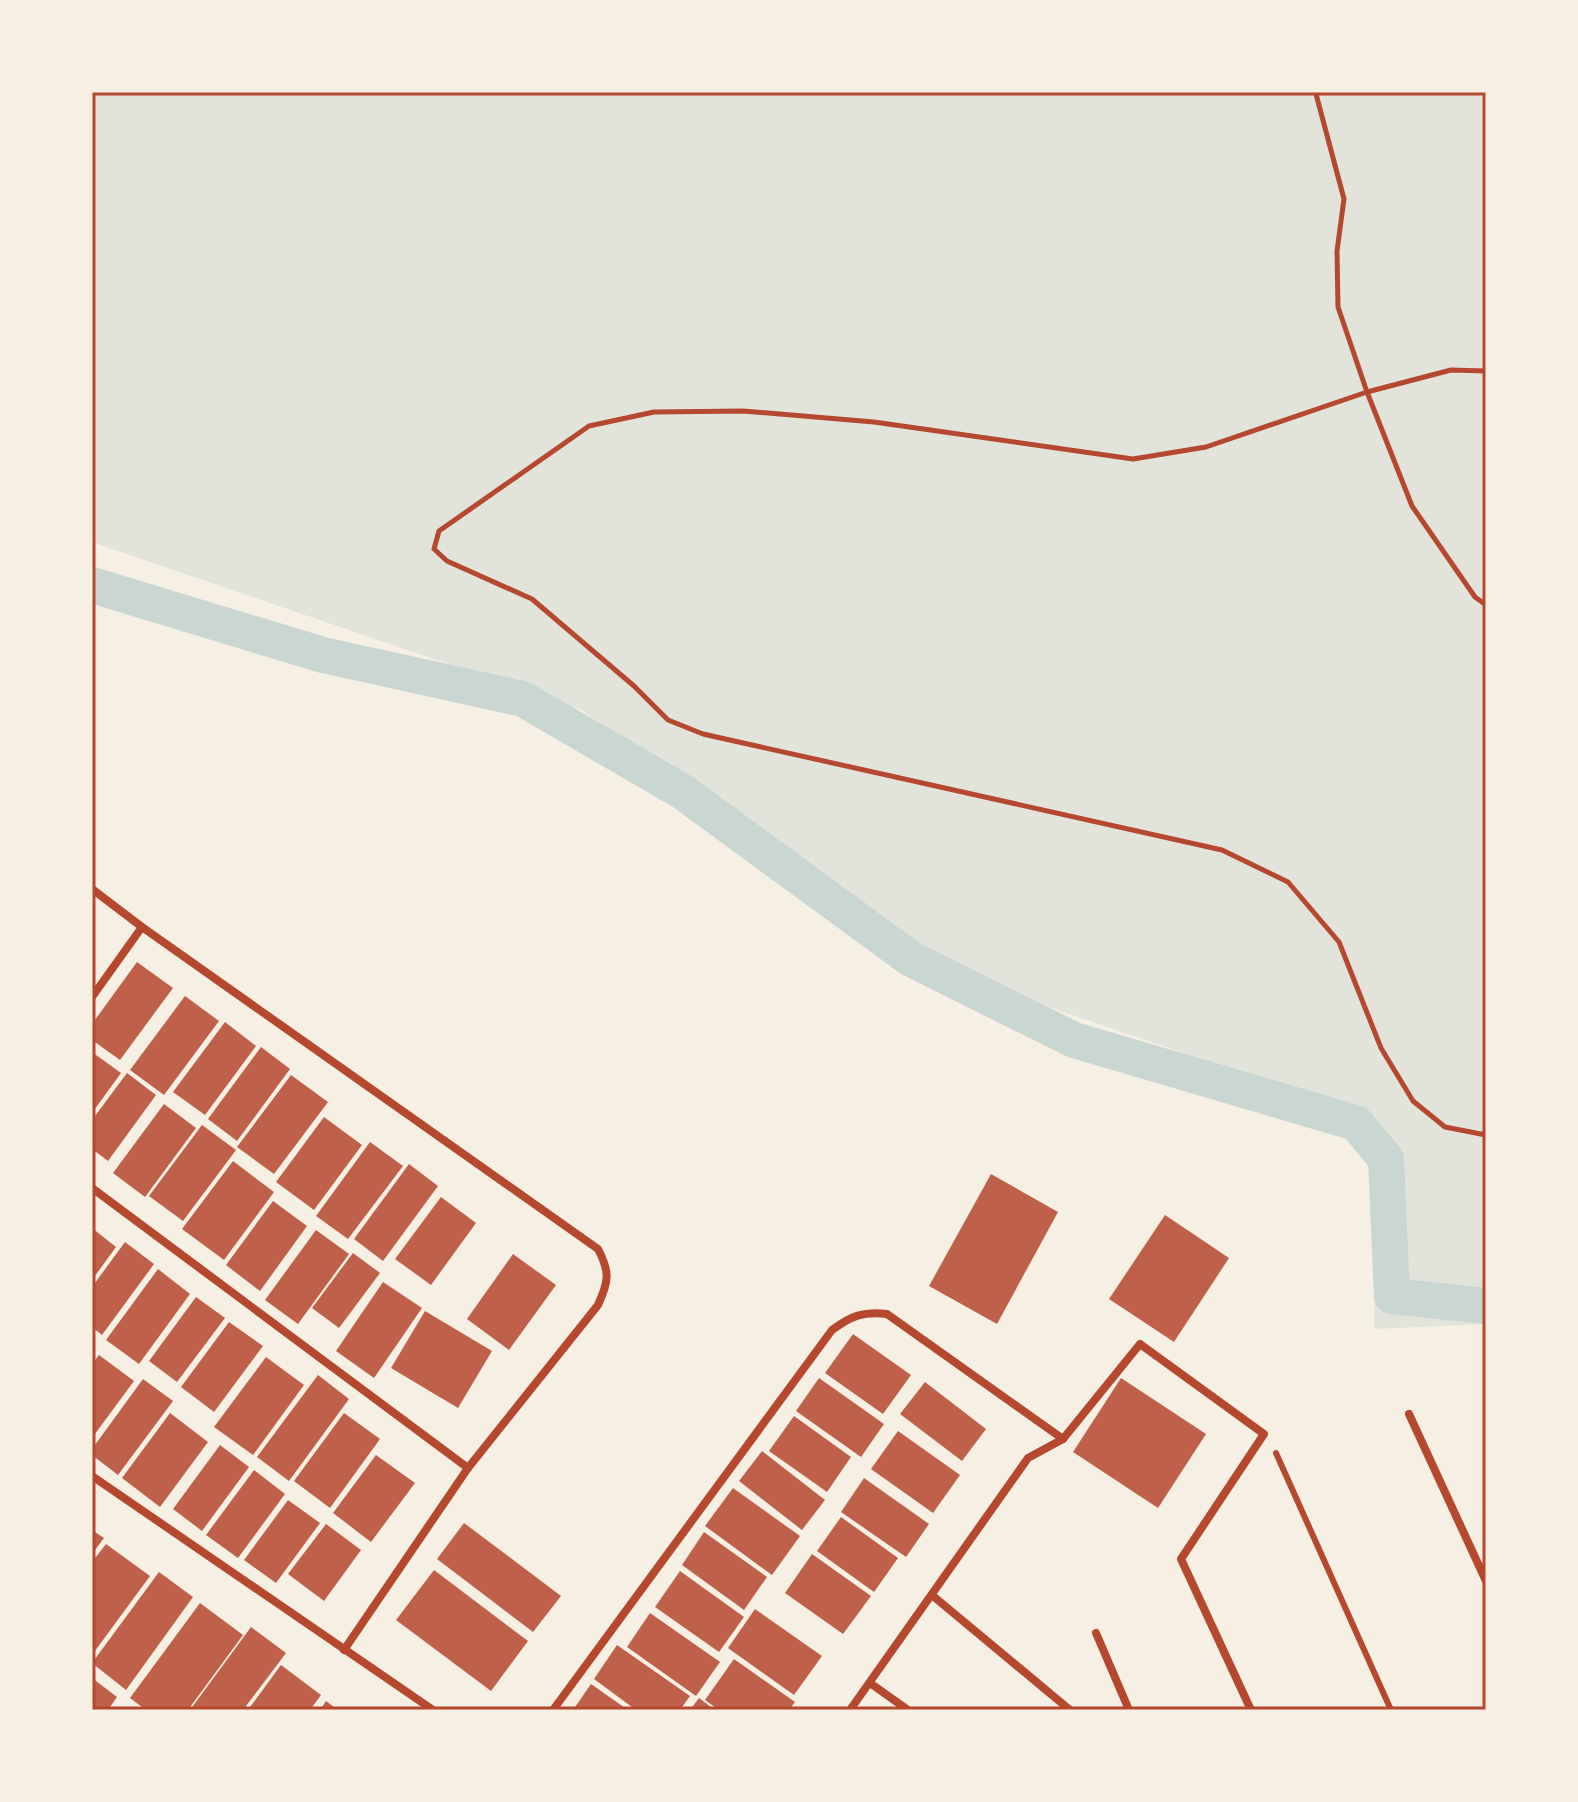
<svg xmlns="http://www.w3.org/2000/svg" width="1578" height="1802" viewBox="0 0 1578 1802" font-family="'Sofia Sans Condensed',sans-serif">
	<rect width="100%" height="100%" fill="#f6efe4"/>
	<polygon fill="#e2e4dc" points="92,92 1486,92 1486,1324 1374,1329 1377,1120 971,980 582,710 92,542"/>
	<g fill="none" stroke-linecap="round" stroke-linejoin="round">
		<polyline stroke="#c9d6d2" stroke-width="36" points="92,585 323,655 523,699 683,792 911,959 1074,1040 1356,1123 1386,1159 1392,1296 1486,1306"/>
	</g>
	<g fill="#bf614a">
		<polygon points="137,962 173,988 120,1060 92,1040 92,1024"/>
		<polygon points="185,996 219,1021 164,1095 130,1070"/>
		<polygon points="225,1022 256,1046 205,1115 173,1092"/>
		<polygon points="261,1047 290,1069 237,1141 208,1119"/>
		<polygon points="92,1052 121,1073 92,1113"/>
		<polygon points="127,1073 156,1095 108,1161 92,1149 92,1120"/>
		<polygon points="291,1075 328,1102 274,1174 237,1147"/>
		<polygon points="164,1104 196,1128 145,1197 113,1173"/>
		<polygon points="324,1117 362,1145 314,1210 276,1182"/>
		<polygon points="202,1125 236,1150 183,1221 149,1196"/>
		<polygon points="370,1142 403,1166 348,1239 316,1216"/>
		<polygon points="233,1161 274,1192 224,1260 182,1229"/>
		<polygon points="409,1164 438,1186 383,1261 354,1239"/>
		<polygon points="991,1174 1058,1212 997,1324 929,1286"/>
		<polygon points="441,1197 476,1223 431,1285 395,1259"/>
		<polygon points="273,1201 307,1226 260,1291 226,1265"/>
		<polygon points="1165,1215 1229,1258 1174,1342 1109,1299"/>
		<polygon points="92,1228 116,1247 92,1280"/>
		<polygon points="316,1230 349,1254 298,1324 265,1300"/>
		<polygon points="125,1242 154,1264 102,1335 92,1327 92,1287"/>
		<polygon points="353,1253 380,1273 339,1328 312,1308"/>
		<polygon points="513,1254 556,1285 509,1350 467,1319"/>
		<polygon points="158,1269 190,1294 139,1364 106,1340"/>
		<polygon points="383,1282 422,1308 374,1378 336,1351"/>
		<polygon points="196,1297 225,1318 177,1382 149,1361"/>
		<polygon points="425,1311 492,1351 458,1408 391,1368"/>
		<polygon points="229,1322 263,1346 214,1412 181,1387"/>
		<polygon points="853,1334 911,1375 883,1414 825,1373"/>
		<polygon points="99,1355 134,1381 92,1438 92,1364"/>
		<polygon points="266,1357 304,1385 253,1455 214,1427"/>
		<polygon points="318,1375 349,1399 289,1481 257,1457"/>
		<polygon points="819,1378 884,1424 861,1457 796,1411"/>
		<polygon points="1121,1378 1206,1434 1158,1508 1073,1452"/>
		<polygon points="143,1379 173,1401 118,1475 92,1455 92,1449"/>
		<polygon points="925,1382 986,1429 962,1461 900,1414"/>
		<polygon points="170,1413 208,1442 160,1507 122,1478"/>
		<polygon points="344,1413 380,1439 330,1508 294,1481"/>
		<polygon points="794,1416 851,1457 827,1492 769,1451"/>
		<polygon points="898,1431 960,1475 933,1513 871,1469"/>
		<polygon points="220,1445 249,1467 202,1531 173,1509"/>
		<polygon points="762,1451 825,1500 802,1530 739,1481"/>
		<polygon points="376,1455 415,1483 371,1542 333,1513"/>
		<polygon points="254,1470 285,1494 238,1558 206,1535"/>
		<polygon points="864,1478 929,1524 906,1557 841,1512"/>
		<polygon points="733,1488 800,1536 772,1575 705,1526"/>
		<polygon points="288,1500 320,1523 276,1583 244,1560"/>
		<polygon points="841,1517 898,1558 874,1592 817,1551"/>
		<polygon points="464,1523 561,1596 533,1632 437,1559"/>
		<polygon points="326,1524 361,1550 324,1601 288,1574"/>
		<polygon points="92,1530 104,1538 92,1554"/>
		<polygon points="704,1532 767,1577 744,1610 682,1565"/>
		<polygon points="106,1544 150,1576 92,1655 92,1562"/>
		<polygon points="812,1554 871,1596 843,1634 785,1593"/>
		<polygon points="434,1570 528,1641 491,1691 396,1620"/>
		<polygon points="680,1571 744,1617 719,1652 655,1607"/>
		<polygon points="159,1572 193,1597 126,1690 92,1663"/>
		<polygon points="200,1603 243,1635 188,1710 146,1710 130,1698"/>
		<polygon points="755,1609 822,1656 794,1695 728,1648"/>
		<polygon points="650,1613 720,1662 696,1696 627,1647"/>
		<polygon points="251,1627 286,1653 243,1710 190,1710"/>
		<polygon points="617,1645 690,1696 680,1710 636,1710 594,1679"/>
		<polygon points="734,1659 795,1702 789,1710 719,1710 705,1700"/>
		<polygon points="281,1665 321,1695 310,1710 248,1710"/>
		<polygon points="92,1678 117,1697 108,1710 92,1710"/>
		<polygon points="591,1684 628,1710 573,1710"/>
		<polygon points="699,1698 715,1710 690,1710"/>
		<polygon points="326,1701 338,1710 320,1710"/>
	</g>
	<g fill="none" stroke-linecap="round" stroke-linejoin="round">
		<g stroke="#b5482f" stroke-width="5">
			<polyline points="1318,92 1316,94 1344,199 1337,251 1338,307 1367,392 1412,506 1475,597 1486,605"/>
			<polyline points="1486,371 1451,370 1367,392 1206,447 1133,459 874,422 743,411 654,412 589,426 439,531 434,549 447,561 532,599 634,686 668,720 703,734 1222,850 1288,882 1339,942 1381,1048 1413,1101 1445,1127 1486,1135"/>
		</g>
		<polyline stroke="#b5482f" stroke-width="6" points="1276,1453 1391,1710"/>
		<g stroke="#b5482f" stroke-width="8">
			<path d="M92,889L142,927L598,1249C610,1272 609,1281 598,1305L468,1468L344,1650"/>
			<polyline points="92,997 142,927"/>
			<polyline points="92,1188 468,1468"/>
			<polyline points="1409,1414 1486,1581"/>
			<polyline points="92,1476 433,1710"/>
			<polyline points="933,1596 1070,1710"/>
			<polyline points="1096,1633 1129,1710"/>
			<polyline points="870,1683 908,1710"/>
			<path d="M553,1710L832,1330C851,1316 863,1311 887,1314L1063,1439"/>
			<polyline points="850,1710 1028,1458 1063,1439 1140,1344 1264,1434 1181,1559 1251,1710"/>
		</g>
	</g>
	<rect width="1578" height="1802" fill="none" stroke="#f6efe4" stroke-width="188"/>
	<rect x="94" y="94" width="1390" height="1614" fill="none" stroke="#b5482f" stroke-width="3"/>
</svg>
